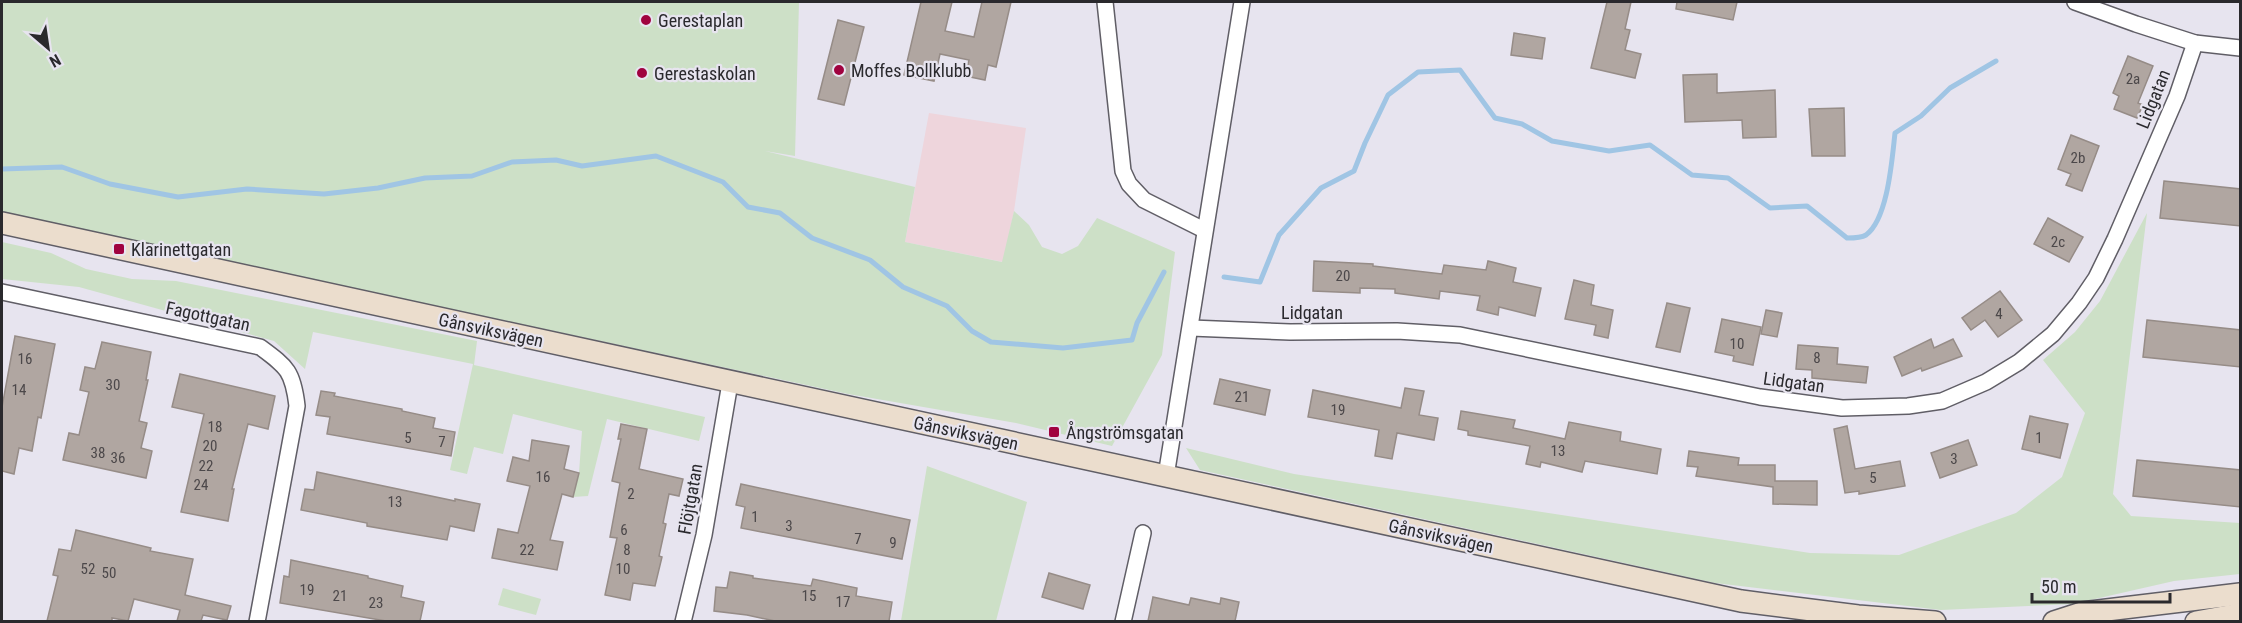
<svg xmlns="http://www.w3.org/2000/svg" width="2242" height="623" viewBox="0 0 2242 623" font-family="'Roboto Condensed',sans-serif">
	<rect width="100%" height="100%" fill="#e7e4ef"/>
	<polygon fill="#eed5dc" points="929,113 1026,128 1014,211 1003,262 905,242"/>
	<g fill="#cde0c7">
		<polygon points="2,2 799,2 795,156 765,151 915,187 905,242 1002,262 1014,211 1029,225 1042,247 1062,254 1078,246 1097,218 1175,252 1162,355 1112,446 1016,423 848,394 2,213"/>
		<polygon points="2147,213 2113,494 2131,516 2240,523 2240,574 2174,581 2073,604 1941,610 1715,583 1200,470 1186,448 1294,474 1810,553 1899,555 2016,513 2062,477 2085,413 2043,360 2075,332 2100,301"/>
		<polygon points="2,242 51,253 86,269 132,279 176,281 477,341 474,365 705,417 699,441 607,419 588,496 573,497 579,473 582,431 513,414 503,454 474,447 467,474 450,470 473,364 313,332 305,369 274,341 79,287 2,279"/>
		<polygon points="927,466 1027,502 996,621 901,621"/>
		<polygon points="503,588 541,599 536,615 498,605"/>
	</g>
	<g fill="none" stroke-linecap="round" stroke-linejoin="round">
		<g stroke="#a0c5e4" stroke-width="5">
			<polyline points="2,169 62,167 110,184 178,197 247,189 324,194 378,188 425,178 472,176 512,162 556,160 582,166 656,156 723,182 748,207 780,213 812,238 870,260 903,287 947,306 972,331 991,342 1063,348 1132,340 1137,323 1164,272"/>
			<path d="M1224,277L1260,282L1279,235L1321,188L1354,171L1365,143L1388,95L1418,72L1460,70L1495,118L1522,124L1552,141L1609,151L1650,145L1692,175L1728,178L1770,208L1807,206L1847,238C1853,238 1861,238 1866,235C1888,219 1892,159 1895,133L1921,116L1950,88L1996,61"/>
		</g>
	</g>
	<g fill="#b0a6a1" stroke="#968c87" stroke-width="1.5">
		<polygon points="921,2 952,2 945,31 974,37 982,2 1011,2 996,67 988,65 985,80 965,76 969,60 940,54 934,81 904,75"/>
		<polygon points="1607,2 1631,2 1625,29 1630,30 1625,50 1641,54 1635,78 1591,68"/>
		<polygon points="1677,2 1737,2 1733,20 1676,9"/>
		<polygon points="838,20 864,27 844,105 818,99"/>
		<polygon points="1514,33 1545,38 1542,59 1511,55"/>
		<polygon points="2128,56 2153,66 2138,103 2143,105 2137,118 2114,109 2119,96 2113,93"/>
		<polygon points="1717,74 1717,93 1775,90 1776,137 1743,138 1742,120 1685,122 1683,75"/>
		<polygon points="1844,108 1845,156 1812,156 1809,109"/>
		<polygon points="2071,135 2099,146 2082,191 2066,185 2071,174 2058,169"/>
		<polygon points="2164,181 2241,189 2241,226 2160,218"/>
		<polygon points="2048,218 2083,237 2069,262 2034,244"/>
		<polygon points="1314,261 1373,264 1373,266 1442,274 1444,265 1486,270 1488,261 1516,268 1513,282 1541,288 1535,316 1499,307 1498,315 1477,310 1480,296 1440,291 1439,299 1395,293 1395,289 1360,288 1360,293 1313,291"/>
		<polygon points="1574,280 1594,285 1591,305 1613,310 1608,338 1594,335 1596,325 1565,319"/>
		<polygon points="2000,291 2022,320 1998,337 1985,320 1971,330 1962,318"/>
		<polygon points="1667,303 1690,308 1680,352 1656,347"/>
		<polygon points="1766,310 1782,313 1777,337 1761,334"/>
		<polygon points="1722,319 1761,327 1753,365 1733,361 1734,356 1715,352"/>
		<polygon points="2147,320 2241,330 2241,367 2143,357"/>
		<polygon points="15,336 55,344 41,418 38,417 32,451 19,448 14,474 2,471 2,407"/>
		<polygon points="1931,339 1934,348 1953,339 1962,356 1922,371 1921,368 1902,376 1894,357"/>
		<polygon points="102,342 151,352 146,380 148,380 139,421 147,423 141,448 152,451 146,478 63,460 69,433 79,435 89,392 80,390 85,367 95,369"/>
		<polygon points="1798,345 1838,348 1837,364 1868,367 1866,383 1812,378 1812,370 1796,369"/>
		<polygon points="180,374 275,396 268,429 248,424 232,489 234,489 228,521 181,512 204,414 172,407"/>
		<polygon points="1220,379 1270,390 1265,415 1214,404"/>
		<polygon points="1405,388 1424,391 1419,415 1438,418 1434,440 1397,433 1392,459 1375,456 1379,430 1308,417 1313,390 1401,408"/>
		<polygon points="321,391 335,393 334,396 402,409 402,411 435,418 433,428 455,432 451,456 327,434 330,417 316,415"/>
		<polygon points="1461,411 1515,420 1513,428 1565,439 1569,422 1621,432 1620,441 1661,449 1657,474 1585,461 1582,472 1541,462 1540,467 1526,464 1530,446 1468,435 1468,431 1458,429"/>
		<polygon points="2030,416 2068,424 2060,458 2022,449"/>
		<polygon points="621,424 647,429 639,469 683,479 679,496 669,494 663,523 666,524 659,556 662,557 655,586 633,583 630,600 605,595 617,538 610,537 620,483 612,481 621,439 618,439"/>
		<polygon points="1847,426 1855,469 1900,461 1905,486 1859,494 1859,491 1845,493 1834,429"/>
		<polygon points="532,440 569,446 564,469 579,473 573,497 562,494 550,540 563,542 557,570 492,558 498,529 518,533 530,486 507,481 513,457 529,461"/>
		<polygon points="1968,440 1977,465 1940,478 1931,453"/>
		<polygon points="1689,451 1739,458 1738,465 1775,465 1775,481 1817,481 1817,505 1773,504 1773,487 1696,476 1698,467 1687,466"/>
		<polygon points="2137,460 2241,470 2241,507 2133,496"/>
		<polygon points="317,472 455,501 455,499 480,504 474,531 450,526 447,540 367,526 367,523 301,510 305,489 314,490"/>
		<polygon points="741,484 910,520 902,559 741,528 745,507 736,505"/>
		<polygon points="76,530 151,548 150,551 193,559 185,595 231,606 227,620 203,615 201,621 177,621 180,610 134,599 128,621 112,618 112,621 47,621 58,576 53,575 59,549 71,551"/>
		<polygon points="291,560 368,576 368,578 403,586 401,597 424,602 420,621 386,621 280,603 284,576 289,577"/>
		<polygon points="730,572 753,576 753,578 811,586 813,579 857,588 856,596 892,602 889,621 775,621 747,615 714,611 716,587 727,588"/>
		<polygon points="1049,573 1090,585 1083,609 1042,597"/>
		<polygon points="1153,597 1189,605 1191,598 1220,604 1221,598 1239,602 1235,621 1148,621"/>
	</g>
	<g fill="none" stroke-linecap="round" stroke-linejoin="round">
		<g stroke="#605e66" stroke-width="18">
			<g id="street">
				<polyline points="1105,2 1123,171 1129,184 1144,200 1204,230"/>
				<polyline points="2075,2 2136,24 2195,43 2240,48"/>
				<path d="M2,292L260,347C287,367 293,371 297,406L257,622"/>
				<polyline points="1191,328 1290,332 1397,331 1460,335 1760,397 1842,408 1908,406 1942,401 1986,382 2019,362 2053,334 2079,303 2096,278 2115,239 2177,96 2195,43"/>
				<polyline points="1166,476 1242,2"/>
				<polyline points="683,622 704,535 730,383"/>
				<polyline points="1123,622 1143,533"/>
			</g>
		</g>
		<g stroke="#605e66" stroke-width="24">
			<g id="secondary">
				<polyline points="2,223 1741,601 1858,616 1935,622"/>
				<polyline points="2054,622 2082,613 2240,594"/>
				<polyline points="2196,622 2240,614"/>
			</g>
		</g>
		<use href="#street" stroke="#fff" stroke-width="15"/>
		<use href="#secondary" stroke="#ebddcd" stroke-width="21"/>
	</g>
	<g fill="#a0023f" stroke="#e7e4ef" stroke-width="2">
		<circle cx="646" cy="20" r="6"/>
		<circle cx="839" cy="70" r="6"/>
		<circle cx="642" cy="73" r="6"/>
		<rect x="113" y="243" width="12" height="12" rx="3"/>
		<rect x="1048" y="426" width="12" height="12" rx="3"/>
	</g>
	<g text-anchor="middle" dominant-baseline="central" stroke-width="4.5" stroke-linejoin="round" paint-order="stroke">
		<g font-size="15" fill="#4c484a">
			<text x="2133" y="79">2a</text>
			<text x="2078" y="158">2b</text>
			<text x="2058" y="242">2c</text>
			<text x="1343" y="276">20</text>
			<text x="1999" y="314">4</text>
			<text x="1737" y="344">10</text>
			<text x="1817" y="358">8</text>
			<text x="25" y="359">16</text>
			<text x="113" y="385">30</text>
			<text x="19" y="390">14</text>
			<text x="1242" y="397">21</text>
			<text x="1338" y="410">19</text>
			<text x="215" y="427">18</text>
			<text x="408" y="438">5</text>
			<text x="2039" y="438">1</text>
			<text x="442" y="442">7</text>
			<text x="210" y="446">20</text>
			<text x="1558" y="451">13</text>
			<text x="98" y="453">38</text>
			<text x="118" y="458">36</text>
			<text x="1954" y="459">3</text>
			<text x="206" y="466">22</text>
			<text x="543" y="477">16</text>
			<text x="1873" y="478">5</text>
			<text x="201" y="485">24</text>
			<text x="631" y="494">2</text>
			<text x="395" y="502">13</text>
			<text x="755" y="517">1</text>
			<text x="789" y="526">3</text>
			<text x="624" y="530">6</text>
			<text x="858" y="539">7</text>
			<text x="893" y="543">9</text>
			<text x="527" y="550">22</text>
			<text x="627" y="550">8</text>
			<text x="88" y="569">52</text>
			<text x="623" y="569">10</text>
			<text x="109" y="573">50</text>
			<text x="307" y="590">19</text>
			<text x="340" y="596">21</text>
			<text x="809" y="596">15</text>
			<text x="843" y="602">17</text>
			<text x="376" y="603">23</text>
		</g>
		<g font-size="18" fill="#2a292d" stroke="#e7e4ef" text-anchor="start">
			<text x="658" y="20">Gerestaplan</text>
			<text x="851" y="70">Moffes Bollklubb</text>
			<text x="654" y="73">Gerestaskolan</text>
			<text x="131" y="249">Klarinettgatan</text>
			<text x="1066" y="432">Ångströmsgatan</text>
		</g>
		<g font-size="18" fill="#2a292d" stroke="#e7e4ef">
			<text transform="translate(2153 99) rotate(-68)">Lidgatan</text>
			<text x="1312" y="312">Lidgatan</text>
			<text transform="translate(208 316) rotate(12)">Fagottgatan</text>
			<text transform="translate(491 330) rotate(12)">Gånsviksvägen</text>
			<text transform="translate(1794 382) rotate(8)">Lidgatan</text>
			<text transform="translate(966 433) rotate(12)">Gånsviksvägen</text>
			<text transform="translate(690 499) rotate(-80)">Flöjtgatan</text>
			<text transform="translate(1441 536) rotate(12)">Gånsviksvägen</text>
		</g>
	</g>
	<rect width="2242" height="623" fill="none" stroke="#2a292d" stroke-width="6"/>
	<g transform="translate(48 48) rotate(151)" stroke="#e7e4ef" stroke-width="4.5" paint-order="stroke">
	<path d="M0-4.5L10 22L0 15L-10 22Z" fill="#2a292d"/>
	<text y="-9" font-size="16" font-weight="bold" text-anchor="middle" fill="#2a292d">N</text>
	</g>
	<path d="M2032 593v9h138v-9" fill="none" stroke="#2a292d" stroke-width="3"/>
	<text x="2041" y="593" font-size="18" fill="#2a292d" stroke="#e7e4ef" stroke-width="4.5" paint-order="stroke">50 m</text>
</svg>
